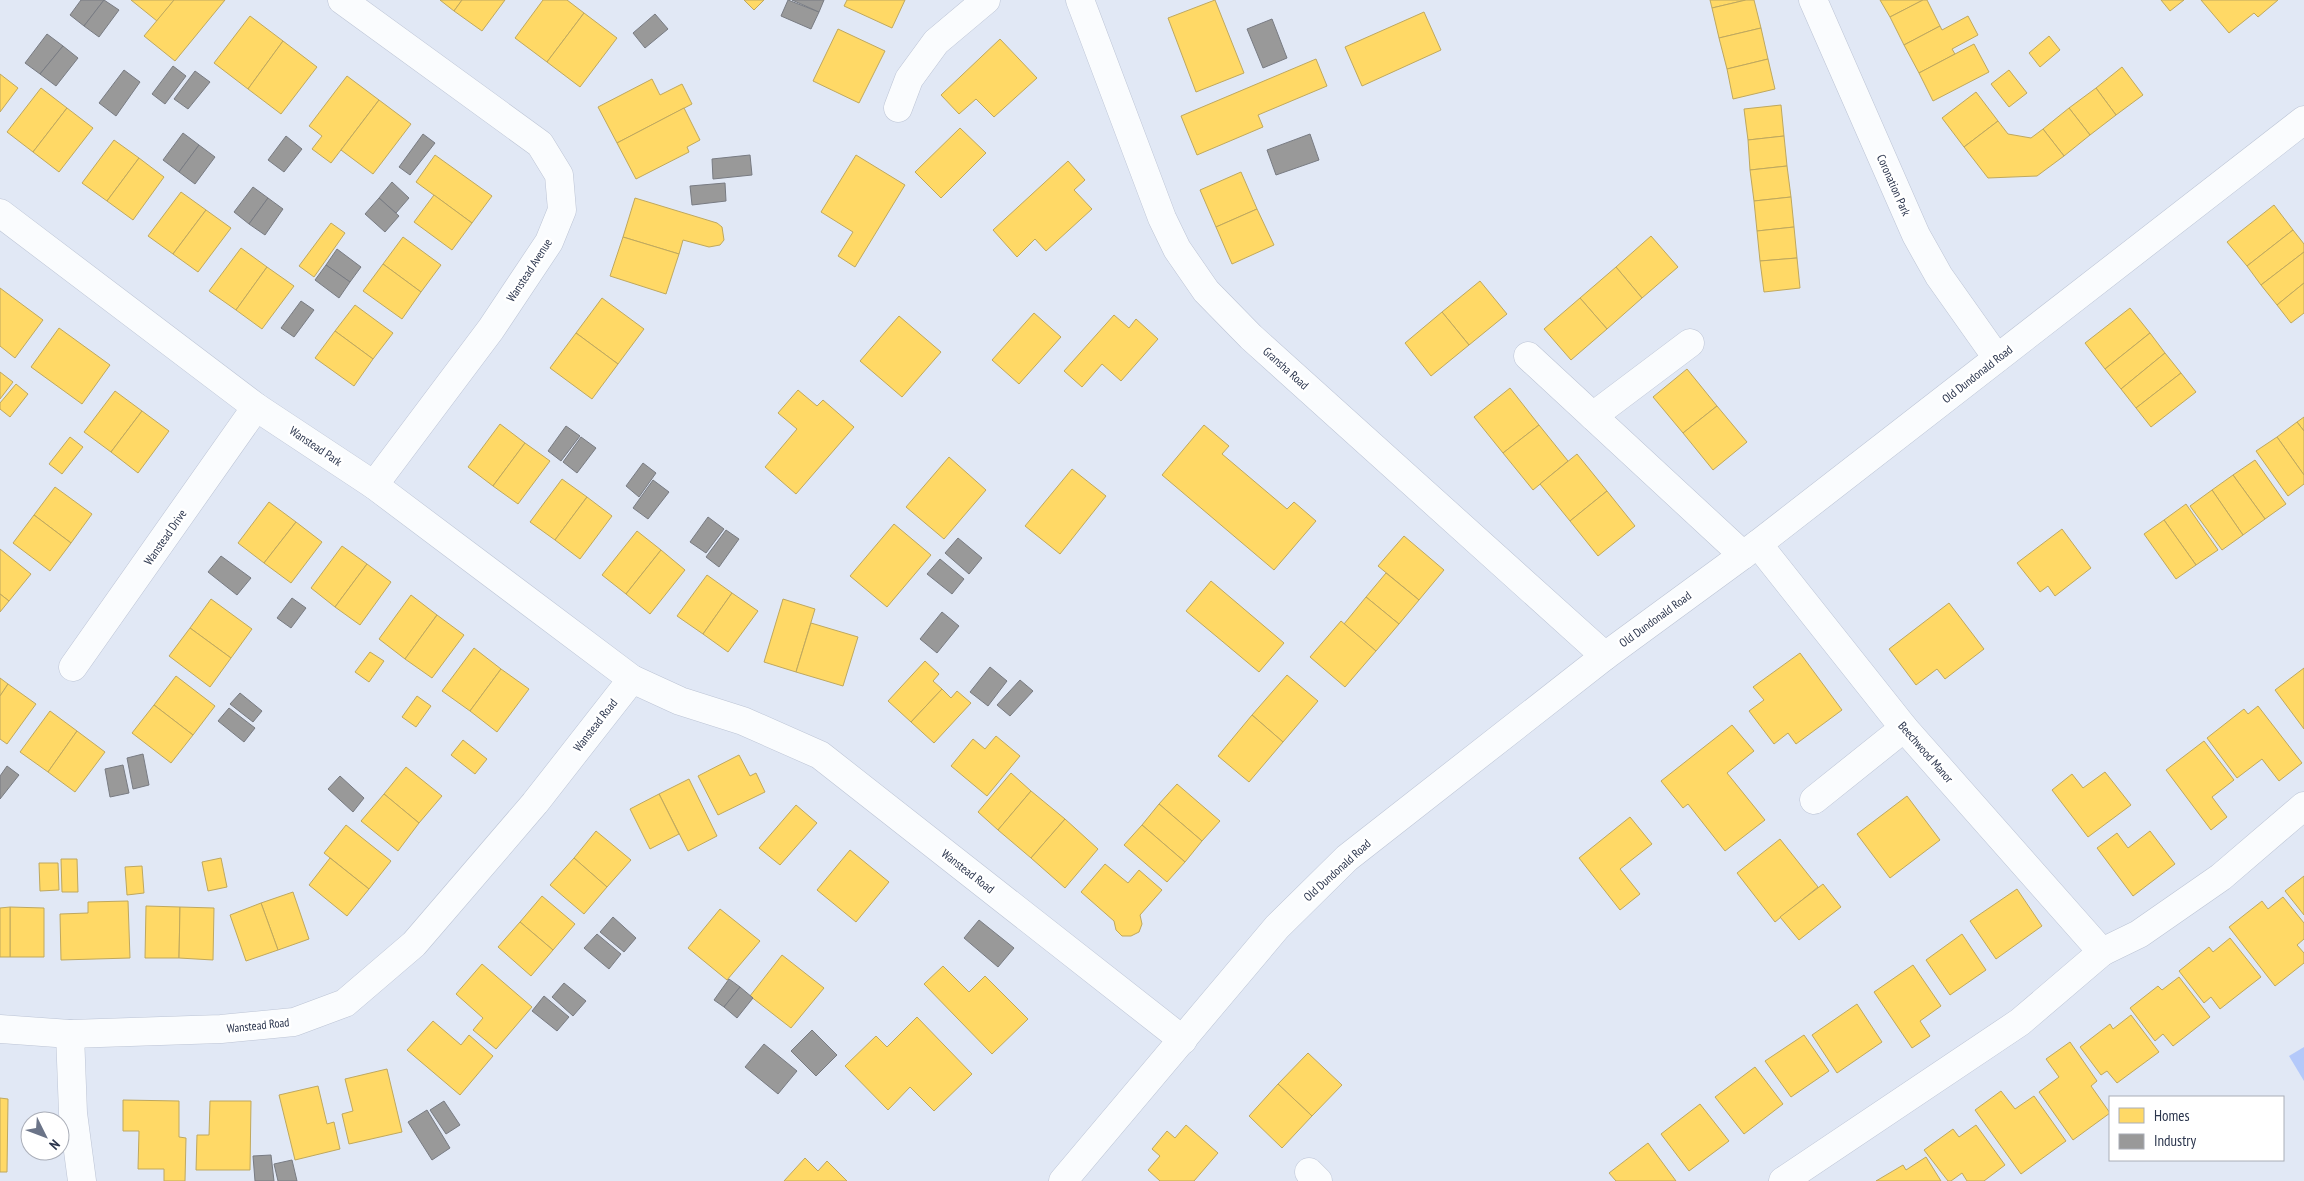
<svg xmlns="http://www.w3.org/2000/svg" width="2304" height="1181" viewBox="0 0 2304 1181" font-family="'PT Sans Narrow',sans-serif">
	<rect width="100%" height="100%" fill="#e1e8f5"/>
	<polygon fill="#b4c9fa" points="2304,1047 2304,1081 2289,1056"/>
	<g fill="#ffd966" stroke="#bfa85e">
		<polygon points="131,0 174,0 157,21"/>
		<polygon points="174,0 225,0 175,61 144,36"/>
		<polygon points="440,0 462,0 454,11"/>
		<polygon points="462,0 505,0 482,31 454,11"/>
		<polygon points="543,0 567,0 584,13 547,62 515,38"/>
		<polygon points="744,0 764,0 754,10"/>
		<polygon points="847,0 905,0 892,28 844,6"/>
		<polygon points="1215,0 1244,73 1196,92 1168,18"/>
		<polygon points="1710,0 1746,0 1712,8"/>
		<polygon points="1746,0 1754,0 1761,28 1719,38 1712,8"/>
		<polygon points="1880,0 1923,0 1890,17"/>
		<polygon points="1923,0 1927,0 1940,26 1904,45 1890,17"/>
		<polygon points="2161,0 2184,0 2170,11"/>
		<polygon points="2201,0 2278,0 2258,17 2254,13 2229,33"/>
		<polygon points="1424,12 1441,50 1362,86 1345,47"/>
		<polygon points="584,13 617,38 580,87 547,62"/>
		<polygon points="250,16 283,41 248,89 214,63"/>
		<polygon points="1968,16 1978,35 1952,49 1955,54 1919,73 1904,45 1940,26 1942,30"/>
		<polygon points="1761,28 1768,59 1727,69 1719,38"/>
		<polygon points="838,29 885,51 859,103 813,81"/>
		<polygon points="2049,36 2060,50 2040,67 2029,53"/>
		<polygon points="1000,39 1037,78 994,117 976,99 959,114 941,95"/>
		<polygon points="283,41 317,67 281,114 248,89"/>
		<polygon points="1974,44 1989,72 1933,101 1919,73"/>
		<polygon points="1316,59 1327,86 1258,115 1263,127 1197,155 1181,116"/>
		<polygon points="1768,59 1775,89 1733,99 1727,69"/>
		<polygon points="2122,67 2143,95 2116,115 2096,88"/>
		<polygon points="2009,70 2027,93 2009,107 1991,84"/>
		<polygon points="0,74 18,88 0,112"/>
		<polygon points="347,76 379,100 331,163 312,149 322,136 309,126"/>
		<polygon points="652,79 660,95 682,84 692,104 617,143 598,107"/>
		<polygon points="41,88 67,108 33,152 7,132"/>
		<polygon points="2096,88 2116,115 2090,135 2069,108"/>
		<polygon points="1976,92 1998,121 1964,147 1942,118"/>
		<polygon points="379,100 411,124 373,174 341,150"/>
		<polygon points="1781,105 1784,136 1748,140 1744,109"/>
		<polygon points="67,108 93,128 59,172 33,152"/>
		<polygon points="684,108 700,140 687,147 689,152 636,179 617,143"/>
		<polygon points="2069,108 2090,135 2064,156 2043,129"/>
		<polygon points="1998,121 2008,134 2031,138 2043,129 2064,156 2037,176 1988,178 1964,147"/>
		<polygon points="960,128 986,153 941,198 915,172"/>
		<polygon points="1784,136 1787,166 1750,170 1748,140"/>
		<polygon points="114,140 139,158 107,201 82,183"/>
		<polygon points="435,155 492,196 472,223 416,182"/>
		<polygon points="856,155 905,185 855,267 838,256 853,232 821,212"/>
		<polygon points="139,158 164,177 133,220 107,201"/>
		<polygon points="1068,161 1085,180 1074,190 1092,209 1046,251 1035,239 1017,257 993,230"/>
		<polygon points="1787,166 1791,197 1754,201 1750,170"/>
		<polygon points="1241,172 1257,209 1216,227 1200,190"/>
		<polygon points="181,192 206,210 173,254 148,236"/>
		<polygon points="434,195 472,223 452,250 414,222"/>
		<polygon points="1791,197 1794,227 1757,231 1754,201"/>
		<polygon points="635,198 717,223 722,227 724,240 720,245 709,247 683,240 679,254 623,237"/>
		<polygon points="2274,205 2293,230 2247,266 2227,242"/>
		<polygon points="1257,209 1274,245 1232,264 1216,227"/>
		<polygon points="206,210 231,228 198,272 173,254"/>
		<polygon points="331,223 345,233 314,277 299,266"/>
		<polygon points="1794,227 1797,258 1760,261 1757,231"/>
		<polygon points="2293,230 2304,244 2304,252 2261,285 2247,266"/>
		<polygon points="1651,236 1678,267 1642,298 1616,267"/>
		<polygon points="403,237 441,265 421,292 383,264"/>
		<polygon points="623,237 679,254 666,294 610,276"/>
		<polygon points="241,248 267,267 236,310 209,291"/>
		<polygon points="2304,252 2304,283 2277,305 2261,285"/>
		<polygon points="1797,258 1800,288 1764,292 1760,261"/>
		<polygon points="383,264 421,292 402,319 363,291"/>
		<polygon points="267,267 294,286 262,329 236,310"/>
		<polygon points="1616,267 1642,298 1607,329 1580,298"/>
		<polygon points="1480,281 1507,314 1469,345 1442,312"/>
		<polygon points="2304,283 2304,313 2291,323 2277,305"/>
		<polygon points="0,288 43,320 15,358 0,346"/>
		<polygon points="602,298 644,329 618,364 576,333"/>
		<polygon points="1580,298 1607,329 1571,360 1544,329"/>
		<polygon points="355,305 393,333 373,359 335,331"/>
		<polygon points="2130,308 2150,333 2105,369 2085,343"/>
		<polygon points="1442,312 1469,345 1431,376 1405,343"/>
		<polygon points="1034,313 1061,337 1019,384 992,360"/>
		<polygon points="1114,315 1129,328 1136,319 1158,339 1121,381 1102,364 1082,387 1064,371"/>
		<polygon points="899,316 941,352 902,397 860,361"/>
		<polygon points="59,328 110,365 82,404 31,367"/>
		<polygon points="335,331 373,359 354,386 315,358"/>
		<polygon points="576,333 618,364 592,399 550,368"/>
		<polygon points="2150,333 2165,353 2121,389 2105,369"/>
		<polygon points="2165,353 2181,373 2136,408 2121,389"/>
		<polygon points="1687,369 1717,406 1683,433 1653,397"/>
		<polygon points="0,372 13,382 0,399"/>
		<polygon points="2181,373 2196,392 2151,427 2136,408"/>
		<polygon points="16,384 28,394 10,417 0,409 0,403"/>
		<polygon points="1510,388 1539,425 1503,453 1474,417"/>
		<polygon points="798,390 817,406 823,400 854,427 796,494 765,467 797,429 778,413"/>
		<polygon points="115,391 142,411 111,452 84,432"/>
		<polygon points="1717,406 1747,442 1713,470 1683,433"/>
		<polygon points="142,411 169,431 138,473 111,452"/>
		<polygon points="2304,417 2304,431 2297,422"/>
		<polygon points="2297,422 2304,431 2304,475 2277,437"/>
		<polygon points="500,424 525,443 493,486 468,467"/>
		<polygon points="1204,425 1229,446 1222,454 1287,509 1294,502 1316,521 1274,570 1162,475"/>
		<polygon points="1539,425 1568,461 1533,490 1503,453"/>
		<polygon points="70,437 83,447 62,474 49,464"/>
		<polygon points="2277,437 2304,475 2304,484 2288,496 2256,451"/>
		<polygon points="525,443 550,461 518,504 493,486"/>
		<polygon points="1577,454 1607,491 1570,521 1540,484"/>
		<polygon points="949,457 986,490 944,539 906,507"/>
		<polygon points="2255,460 2286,504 2265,519 2233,475"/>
		<polygon points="1072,469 1106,496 1060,554 1025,526"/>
		<polygon points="2233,475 2265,519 2243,535 2212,490"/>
		<polygon points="562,479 587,497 555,540 530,522"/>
		<polygon points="55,487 92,514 71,543 34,515"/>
		<polygon points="2212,490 2243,535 2222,550 2190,506"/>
		<polygon points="1607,491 1635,526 1598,556 1570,521"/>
		<polygon points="587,497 612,516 580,559 555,540"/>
		<polygon points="269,502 296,522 264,563 238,543"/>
		<polygon points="2186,504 2218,550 2196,565 2164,520"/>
		<polygon points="34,515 71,543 50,571 13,543"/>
		<polygon points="2164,520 2196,565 2176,579 2144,534"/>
		<polygon points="296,522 322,542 291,583 264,563"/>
		<polygon points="894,524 931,555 887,607 850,576"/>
		<polygon points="2062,529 2091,568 2055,596 2048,586 2040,592 2017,563"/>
		<polygon points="637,531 661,550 626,594 602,575"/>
		<polygon points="1404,536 1444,570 1419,600 1378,566"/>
		<polygon points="342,546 367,564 335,607 311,588"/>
		<polygon points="0,549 31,574 9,601 0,594"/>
		<polygon points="661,550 685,570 650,614 626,594"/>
		<polygon points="367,564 391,582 360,625 335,607"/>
		<polygon points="1386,573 1419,600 1399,624 1366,597"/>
		<polygon points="707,575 732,593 703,634 677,616"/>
		<polygon points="1211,581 1284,643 1259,672 1186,611"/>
		<polygon points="732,593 758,611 728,652 703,634"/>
		<polygon points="0,594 9,601 0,612"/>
		<polygon points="411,595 437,615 405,659 379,639"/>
		<polygon points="1366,597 1399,624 1376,651 1344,624"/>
		<polygon points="211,599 252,629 231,658 190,628"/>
		<polygon points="783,599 815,609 796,672 764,662"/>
		<polygon points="1949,603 1984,649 1945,679 1937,669 1916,685 1889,649"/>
		<polygon points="437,615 464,635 432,678 405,659"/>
		<polygon points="1341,621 1376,651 1345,687 1310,657"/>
		<polygon points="811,623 858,637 843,686 796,672"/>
		<polygon points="190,628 231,658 210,687 169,656"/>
		<polygon points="474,648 501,669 470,711 442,691"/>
		<polygon points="370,652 384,661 369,682 355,672"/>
		<polygon points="1800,653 1842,710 1796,744 1788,733 1774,744 1749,711 1764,700 1753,687"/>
		<polygon points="925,661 939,674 933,681 942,689 911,722 888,701"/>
		<polygon points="2304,668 2304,729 2275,690"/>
		<polygon points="501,669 529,689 497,732 470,711"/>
		<polygon points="1287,675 1318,701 1283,742 1252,715"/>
		<polygon points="176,676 215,706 193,735 154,705"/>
		<polygon points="0,678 8,684 0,696"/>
		<polygon points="8,684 36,704 7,744 0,739 0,696"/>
		<polygon points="942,689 951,698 957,691 971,703 934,743 911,722"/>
		<polygon points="417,696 431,706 416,727 402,717"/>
		<polygon points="154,705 193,735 171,763 132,733"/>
		<polygon points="2258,706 2302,763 2279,781 2262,759 2237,778 2207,738 2244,709 2248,714"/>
		<polygon points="50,711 77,731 48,772 20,752"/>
		<polygon points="1252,715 1283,742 1249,782 1218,756"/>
		<polygon points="1732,725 1754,751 1727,773 1765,820 1725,851 1688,804 1683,808 1661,781"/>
		<polygon points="77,731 105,752 75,792 48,772"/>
		<polygon points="996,736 1020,756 987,796 951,766 973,739 985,749"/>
		<polygon points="463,740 487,759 475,774 451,755"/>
		<polygon points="2204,741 2234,780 2212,797 2227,817 2211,830 2166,770"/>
		<polygon points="739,755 750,776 756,773 765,792 718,815 698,776"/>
		<polygon points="406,767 442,796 419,823 384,794"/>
		<polygon points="2105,772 2131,805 2088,837 2052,790 2072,774 2083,788"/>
		<polygon points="1011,773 1031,791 998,830 978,812"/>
		<polygon points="689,779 717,836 688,851 659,794"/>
		<polygon points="1177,784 1220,821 1202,841 1159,804"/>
		<polygon points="1031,791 1065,819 1031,858 998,830"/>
		<polygon points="384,794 419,823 398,851 361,821"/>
		<polygon points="659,794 679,834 650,849 630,809"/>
		<polygon points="1907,796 1940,840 1890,878 1857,834"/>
		<polygon points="1159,804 1202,841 1185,862 1142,825"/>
		<polygon points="796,805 817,823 780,865 759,848"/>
		<polygon points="1630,817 1652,844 1620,869 1640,894 1620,910 1579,858"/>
		<polygon points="1065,819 1098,849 1065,888 1031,858"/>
		<polygon points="346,825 391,861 369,889 324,853"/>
		<polygon points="1142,825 1185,862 1167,882 1124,845"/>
		<polygon points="596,831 631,860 607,887 574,858"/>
		<polygon points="2150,831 2175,864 2133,896 2097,848 2117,833 2128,848"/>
		<polygon points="1780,839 1818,887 1775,922 1737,873"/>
		<polygon points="850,850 889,882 856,922 817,890"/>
		<polygon points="221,858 227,887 208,891 202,862"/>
		<polygon points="330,858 369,889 347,916 309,885"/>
		<polygon points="574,858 607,887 584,914 550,885"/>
		<polygon points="61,859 77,859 78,892 62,892"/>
		<polygon points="39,863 58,863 59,890 40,891"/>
		<polygon points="1105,864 1128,883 1139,870 1162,890 1140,915 1142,924 1139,932 1131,936 1122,936 1116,930 1114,921 1081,892"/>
		<polygon points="142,866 144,893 127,895 125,867"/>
		<polygon points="2304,876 2304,915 2285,891"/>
		<polygon points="1823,884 1841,907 1799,940 1780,917"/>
		<polygon points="2017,889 2042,926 1996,959 1970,921"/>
		<polygon points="293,892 309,939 278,950 261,903"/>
		<polygon points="542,896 575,924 553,950 520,922"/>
		<polygon points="2283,897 2304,923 2304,939 2297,945 2304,953 2304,963 2275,986 2229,927 2262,901 2268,909"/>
		<polygon points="128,901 130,958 61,960 60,914 88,913 88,902"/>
		<polygon points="261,903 278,950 246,961 230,915"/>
		<polygon points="146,906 180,907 179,958 145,958"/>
		<polygon points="10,907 44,908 44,957 10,957"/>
		<polygon points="10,907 10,957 0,957 0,908"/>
		<polygon points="180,907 214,908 213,960 179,958"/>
		<polygon points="720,909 760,941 727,980 688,948"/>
		<polygon points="520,922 553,950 531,976 498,947"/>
		<polygon points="1962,934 1986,970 1950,995 1926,960"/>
		<polygon points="2230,938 2261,977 2220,1009 2211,997 2204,1003 2179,971 2209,947 2213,952"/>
		<polygon points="782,955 824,988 791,1028 750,996"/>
		<polygon points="482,964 532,1007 496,1049 473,1030 483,1018 456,994"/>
		<polygon points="1913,965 1941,1006 1920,1021 1930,1036 1912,1048 1874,992"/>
		<polygon points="943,966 969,992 985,976 1028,1019 992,1054 924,984"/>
		<polygon points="2179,977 2210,1017 2173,1046 2163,1034 2155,1041 2130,1008 2158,986 2162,990"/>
		<polygon points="1857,1004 1882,1042 1837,1073 1812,1035"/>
		<polygon points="2131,1015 2159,1052 2117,1083 2107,1071 2101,1075 2080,1047 2110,1024 2113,1029"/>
		<polygon points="917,1017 972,1074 934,1111 910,1087 888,1110 845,1066 876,1036 887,1047"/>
		<polygon points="433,1021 461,1045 469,1035 493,1056 460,1095 407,1050"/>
		<polygon points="1804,1035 1829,1071 1791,1097 1765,1061"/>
		<polygon points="2070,1042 2097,1081 2091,1086 2110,1113 2073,1140 2039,1092 2059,1077 2046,1059"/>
		<polygon points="1308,1053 1342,1085 1312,1116 1278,1084"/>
		<polygon points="1755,1067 1783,1104 1744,1134 1715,1097"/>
		<polygon points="387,1069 402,1132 349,1144 342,1114 353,1111 345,1079"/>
		<polygon points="1278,1084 1312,1116 1282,1148 1249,1116"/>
		<polygon points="318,1086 327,1124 334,1122 340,1149 295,1160 279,1095"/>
		<polygon points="2001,1091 2015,1109 2034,1096 2066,1141 2021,1174 1975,1110"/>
		<polygon points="0,1098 8,1099 7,1172 0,1172"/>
		<polygon points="123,1100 179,1101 179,1137 186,1138 185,1181 164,1181 164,1169 138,1169 139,1131 123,1131"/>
		<polygon points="210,1101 251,1101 250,1170 196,1170 197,1135 209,1135"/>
		<polygon points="1700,1104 1729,1141 1689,1171 1661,1134"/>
		<polygon points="1186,1125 1218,1153 1194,1181 1160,1181 1148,1170 1160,1156 1152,1149 1167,1131 1175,1138"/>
		<polygon points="1976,1125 2005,1165 1984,1181 1967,1181 1962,1173 1951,1181 1948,1181 1924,1150 1953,1129 1959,1137"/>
		<polygon points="1648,1143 1676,1181 1616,1181 1609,1173"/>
		<polygon points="1926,1157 1941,1181 1876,1181 1903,1165 1906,1170"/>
		<polygon points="805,1158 818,1171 827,1161 847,1181 784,1181"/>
	</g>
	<g fill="#999" stroke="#787b82">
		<polygon points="81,0 104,0 84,26 70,15"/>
		<polygon points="104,0 119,10 99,37 84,26"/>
		<polygon points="788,0 819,12 811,29 781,16"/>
		<polygon points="792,0 824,0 819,12"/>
		<polygon points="655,14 668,29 645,48 633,33"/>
		<polygon points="1272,19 1287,58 1263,68 1247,29"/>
		<polygon points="47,34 63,46 40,74 25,63"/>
		<polygon points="63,46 78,58 56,86 40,74"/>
		<polygon points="173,66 186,76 165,104 152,94"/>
		<polygon points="124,70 140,82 116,116 99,103"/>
		<polygon points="195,71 210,82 188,109 174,99"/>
		<polygon points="183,133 199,145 179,172 163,160"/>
		<polygon points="423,134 435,143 410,175 399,167"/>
		<polygon points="1310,134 1319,160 1276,175 1267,150"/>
		<polygon points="286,136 302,149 284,172 268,160"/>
		<polygon points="199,145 215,157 195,184 179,172"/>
		<polygon points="750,155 752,175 713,179 712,159"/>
		<polygon points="392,182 409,198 396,213 379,198"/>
		<polygon points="725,183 726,201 692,205 690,186"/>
		<polygon points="253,187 268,198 249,224 234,212"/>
		<polygon points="268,198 283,209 265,235 249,224"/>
		<polygon points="379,198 399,216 385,232 365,214"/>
		<polygon points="337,249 361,267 350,282 326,265"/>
		<polygon points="326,265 350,282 339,298 315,280"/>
		<polygon points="301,301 314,310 294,337 281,328"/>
		<polygon points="566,426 580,436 561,461 548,451"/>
		<polygon points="581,437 596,448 577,473 563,462"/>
		<polygon points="643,463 656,473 639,497 626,486"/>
		<polygon points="653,480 669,492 648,519 633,508"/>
		<polygon points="708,517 724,529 706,553 690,542"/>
		<polygon points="726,530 739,539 719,567 706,557"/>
		<polygon points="958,538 982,558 969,574 945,553"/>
		<polygon points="221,556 251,578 237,595 208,572"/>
		<polygon points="940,559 964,579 952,594 927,574"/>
		<polygon points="292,598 306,608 291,628 277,618"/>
		<polygon points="942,612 959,626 937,653 920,639"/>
		<polygon points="990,667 1007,681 988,706 970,692"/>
		<polygon points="1020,680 1033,691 1010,716 997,705"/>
		<polygon points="240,693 262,711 253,722 230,704"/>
		<polygon points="229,708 255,728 244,742 218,721"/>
		<polygon points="143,754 149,785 133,789 127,758"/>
		<polygon points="123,765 129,793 110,797 105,769"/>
		<polygon points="7,766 19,775 0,799 0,776"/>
		<polygon points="340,776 364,798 353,812 328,789"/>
		<polygon points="613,917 636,938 624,952 600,932"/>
		<polygon points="979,920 1014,948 998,967 964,938"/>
		<polygon points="597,934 621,954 609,969 584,948"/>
		<polygon points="729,979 740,987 724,1007 714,1000"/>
		<polygon points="564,983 586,1001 573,1016 552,997"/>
		<polygon points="740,987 753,998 737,1018 724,1007"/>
		<polygon points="544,996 569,1017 557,1031 532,1011"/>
		<polygon points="812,1030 837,1055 816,1076 791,1051"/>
		<polygon points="764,1044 797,1071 778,1094 745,1067"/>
		<polygon points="444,1101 460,1125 446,1134 430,1110"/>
		<polygon points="427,1110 450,1148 432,1160 408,1122"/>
		<polygon points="271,1155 274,1181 255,1181 253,1156"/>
		<polygon points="292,1160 297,1181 278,1181 274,1164"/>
	</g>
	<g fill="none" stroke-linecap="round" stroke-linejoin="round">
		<g stroke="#bcc4d5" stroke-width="29">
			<g id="minor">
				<polyline points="342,0 540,144 559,175 562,210 549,242 491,329 374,485"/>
				<polyline points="1080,0 1162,218 1177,249 1206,291 1251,337 1605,656"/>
				<polyline points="1813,0 1916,235 1939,276 1997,358"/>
				<polyline points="898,108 909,79 936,42 986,0"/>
				<polyline points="0,213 256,407 374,485 632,679 680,701 743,721 820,755 1183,1040"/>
				<polyline points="1528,356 1743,555"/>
				<polyline points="1593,416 1690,343"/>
				<polyline points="1758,544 1904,728 2102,952 2020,1022 1783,1181"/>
				<polyline points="73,667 256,407"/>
				<polyline points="1814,800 1904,728"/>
				<polyline points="2102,952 2139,934 2221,877 2304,806"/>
				<polyline points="0,1029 70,1034 221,1029 294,1022 345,1003 414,944 535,803 632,679"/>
				<polyline points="70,1034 73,1113 82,1181"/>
				<polyline points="1309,1172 1318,1181"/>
				<polyline points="1063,1181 1277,927 1347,858 1605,656 1758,544 2304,120"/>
			</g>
		</g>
		<use href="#minor" stroke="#fafcfe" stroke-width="28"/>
	</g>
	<g text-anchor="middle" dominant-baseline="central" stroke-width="5" stroke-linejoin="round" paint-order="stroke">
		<g font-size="12" fill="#2b354d" stroke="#fff">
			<text transform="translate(1894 185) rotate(66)">Coronation Park</text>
			<text transform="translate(529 270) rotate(-57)">Wanstead Avenue</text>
			<text transform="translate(1286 368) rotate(42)">Gransha Road</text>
			<text transform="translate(1977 374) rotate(-38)">Old Dundonald Road</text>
			<text transform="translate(316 446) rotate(34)">Wanstead Park</text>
			<text transform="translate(165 537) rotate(-55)">Wanstead Drive</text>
			<text transform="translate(1655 619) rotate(-36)">Old Dundonald Road</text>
			<text transform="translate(595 725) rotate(-52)">Wanstead Road</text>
			<text transform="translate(1926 752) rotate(49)">Beechwood Manor</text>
			<text transform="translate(1337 870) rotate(-42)">Old Dundonald Road</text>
			<text transform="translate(968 871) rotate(38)">Wanstead Road</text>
			<text transform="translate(258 1025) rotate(-6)">Wanstead Road</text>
		</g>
	</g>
	<rect x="2109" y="1096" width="175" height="65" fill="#ffffff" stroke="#aaaeb8"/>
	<rect x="2119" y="1108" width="25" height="15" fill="#ffd966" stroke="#aaaeb8"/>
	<text x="2154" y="1121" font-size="15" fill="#2b354d">Homes</text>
	<rect x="2119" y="1134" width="25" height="15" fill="#999999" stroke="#aaaeb8"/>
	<text x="2154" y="1146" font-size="15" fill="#2b354d">Industry</text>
	<g transform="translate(45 1136) rotate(132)"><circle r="24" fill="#ffffff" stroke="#aaaeb8"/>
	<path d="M0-4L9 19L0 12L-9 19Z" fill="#6b7488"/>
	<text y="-8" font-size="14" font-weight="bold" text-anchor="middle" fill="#2b354d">N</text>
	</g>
</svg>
